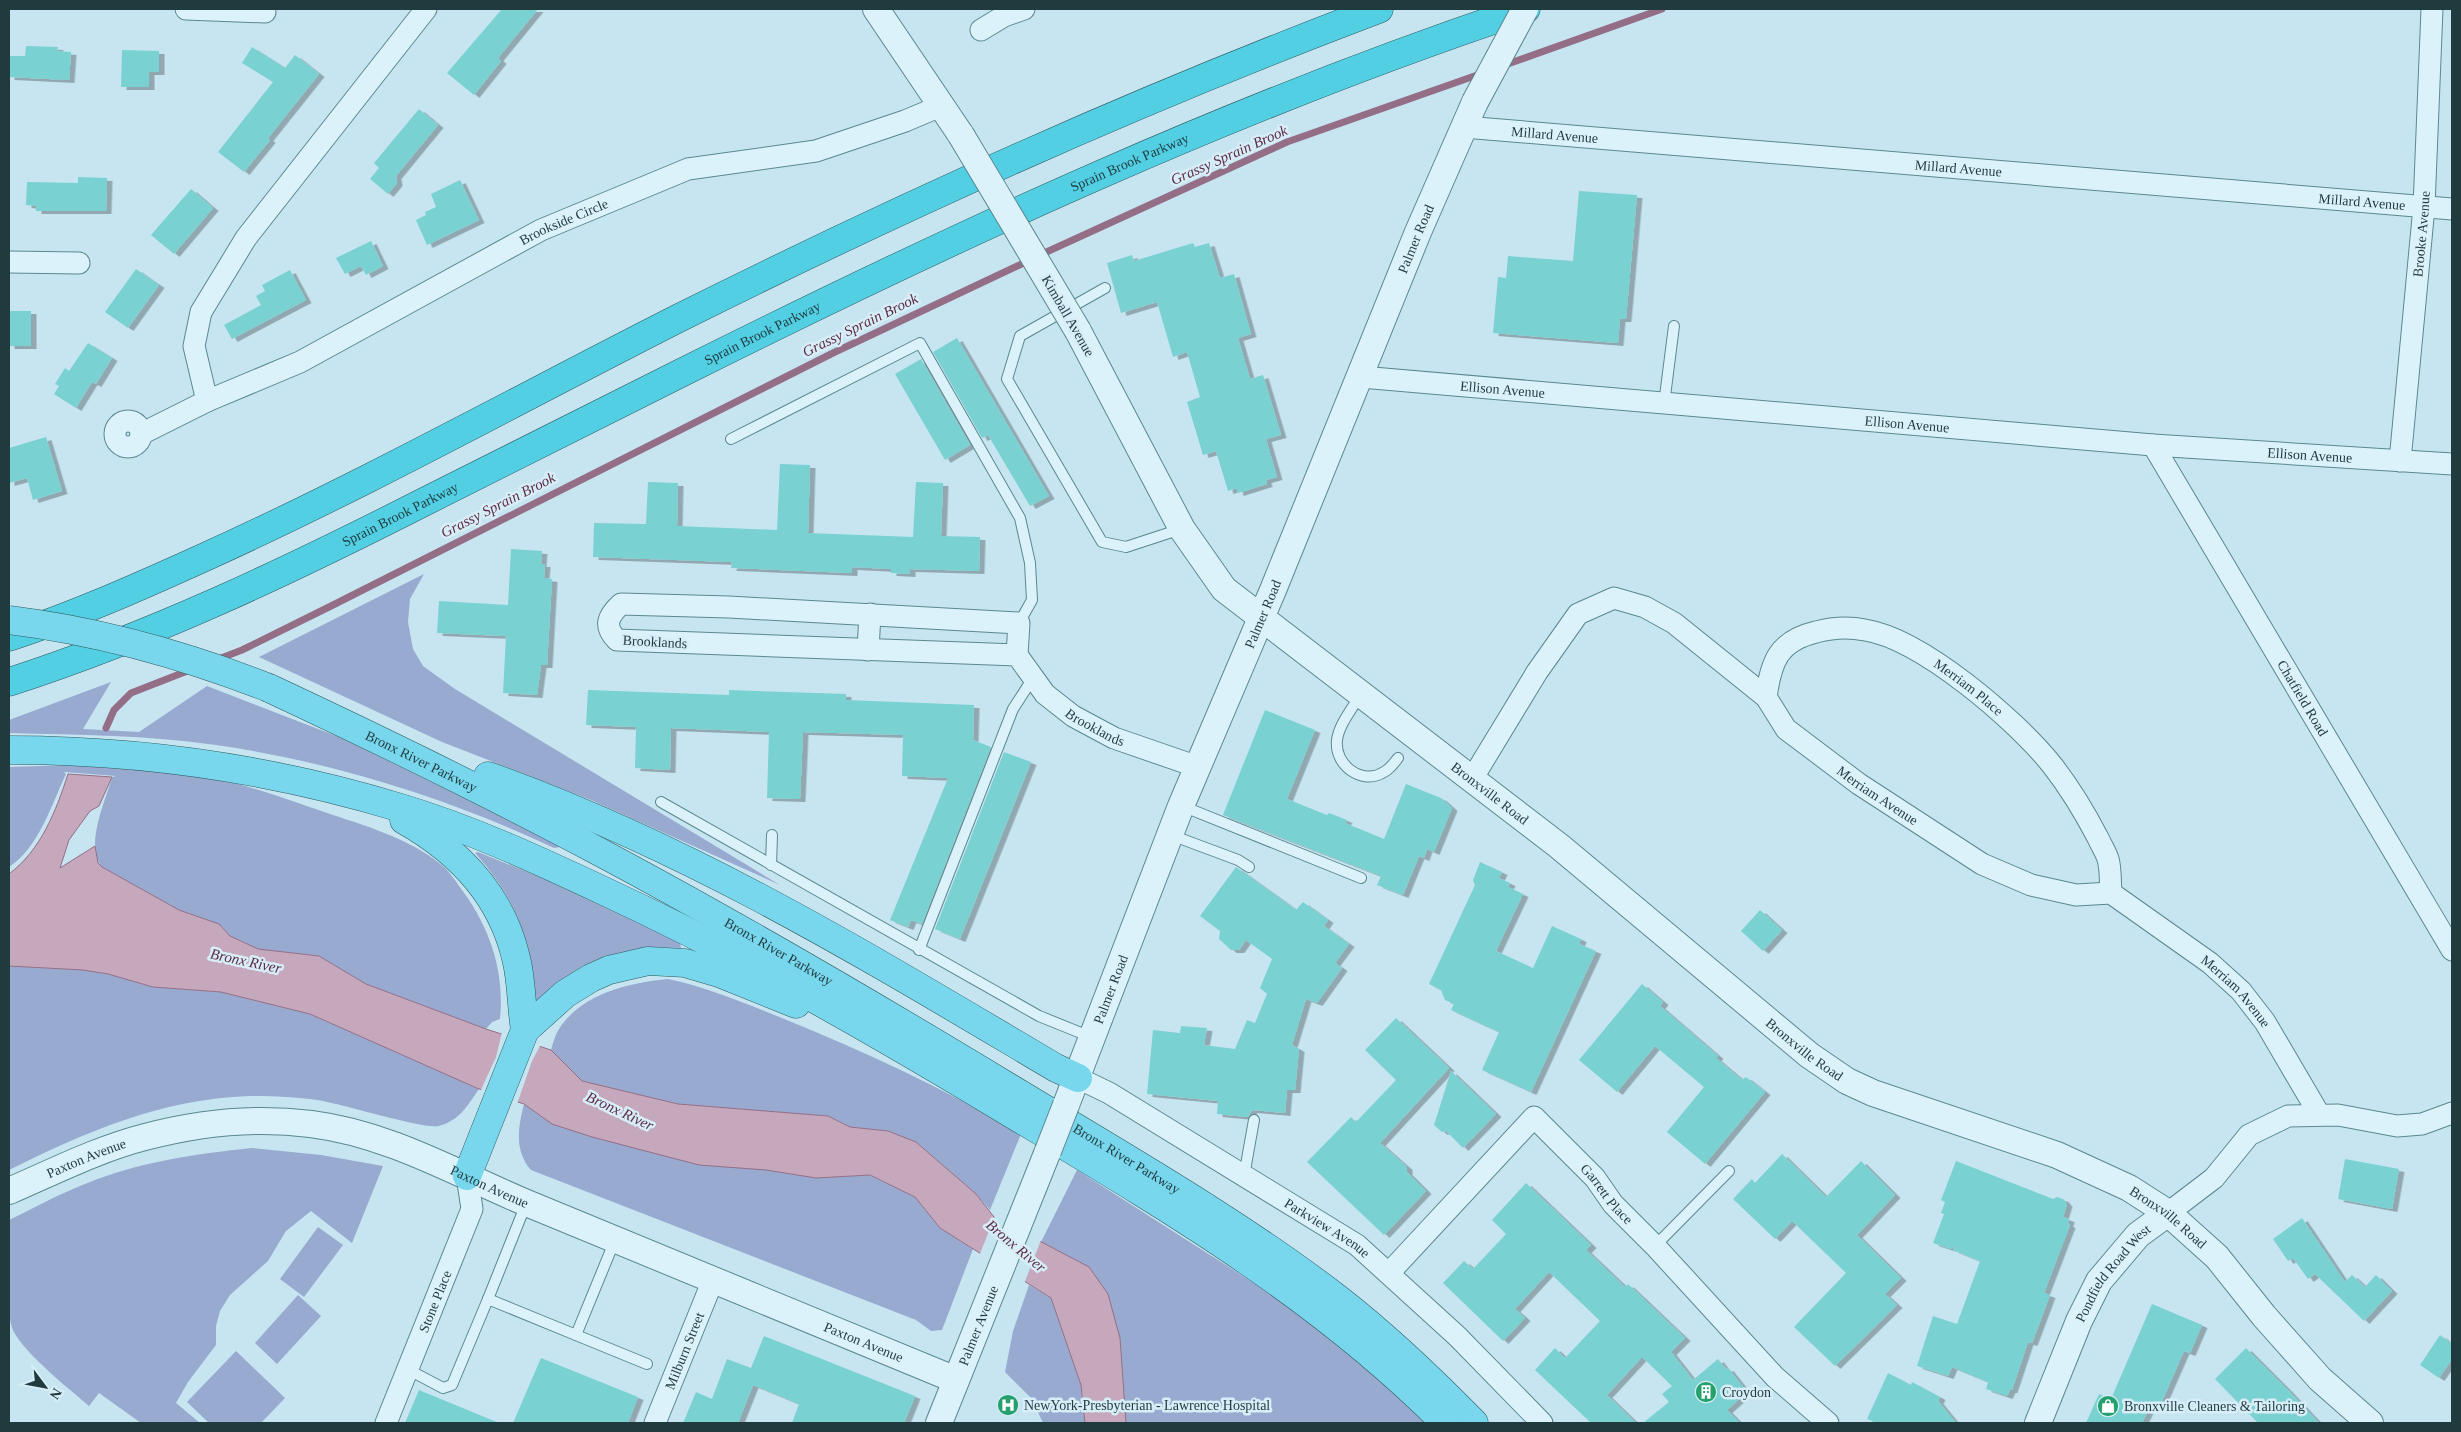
<svg xmlns="http://www.w3.org/2000/svg" width="2461" height="1432" viewBox="0 0 2461 1432" font-family="Georgia,serif">
	<defs>
		<filter id="shadow"><feDropShadow dx="5.5" dy="3" stdDeviation="0" flood-color="#0004"/></filter>
	</defs>
	<rect width="100%" height="100%" fill="#c6e5f1"/>
	<g fill="#99aad0">
		<polygon points="424,574 410,599 408,622 413,649 423,666 455,689 780,885 591,800 442,742 259,657"/>
		<path d="M111,682L83,729L139,732L207,686L339,737L557,843L560,847L554,848C448,798 333,762 216,745C147,735 78,735 9,733V720Z"/>
		<path d="M71,765C112,767 152,768 192,774C240,781 287,800 333,815C370,827 417,842 445,868C450,873 455,880 459,886C489,925 505,970 500,1019L492,1022L486,1029L366,984L319,956L258,949L230,936L219,924L179,910L102,867C84,846 106,800 112,777L116,776L64,772L66,774C52,804 38,849 9,867V767Z"/>
		<path d="M478,852L555,883L680,941L681,948C610,945 590,964 535,1004C528,939 520,903 475,853Z"/>
		<path d="M9,966L83,970L108,974L153,987L221,992L310,1014L479,1089C467,1106 460,1120 439,1126C426,1130 339,1103 317,1100C296,1097 271,1096 249,1096C161,1099 86,1132 9,1170Z"/>
		<path d="M668,979C707,987 744,1003 782,1018C866,1052 943,1088 1021,1134L990,1210L976,1194L916,1142L888,1131L850,1127L828,1116L678,1104L582,1081L551,1050C553,1043 555,1035 559,1029C582,993 629,983 668,979Z"/>
		<path d="M524,1104L553,1124L592,1137L816,1178L869,1175L915,1197L940,1228L973,1249L942,1330L931,1331L916,1320L531,1170C514,1151 518,1127 524,1104Z"/>
		<path d="M252,1148L321,1155L383,1166L352,1243L311,1211L286,1231L268,1261L230,1295L220,1311L216,1326V1345L188,1382L176,1403L200,1423H141L99,1393L89,1406C67,1387 30,1358 15,1334C3,1315 9,1245 9,1220C34,1208 59,1194 85,1184C138,1162 195,1154 252,1148Z"/>
		<polygon points="1077,1170 1287,1304 1351,1351 1428,1423 1126,1423 1120,1338 1041,1242"/>
		<polygon points="318,1227 343,1245 304,1297 280,1279"/>
		<polygon points="1029,1285 1051,1298 1081,1385 1085,1423 1043,1423 1032,1399 1005,1372 1013,1331"/>
		<polygon points="298,1295 321,1316 277,1364 255,1343"/>
		<polygon points="236,1351 285,1398 261,1423 209,1423 187,1402"/>
	</g>
	<path fill="#c5a8bc" stroke="#946e87" d="M68,774L112,777L99,806L90,811L69,840L60,868L95,846L98,863L102,867L179,910L219,924L230,936L258,949L319,956L366,984L486,1029L551,1050L582,1081L678,1104L828,1116L850,1127L888,1131L916,1142L976,1194L994,1217L1089,1267L1108,1294L1120,1338L1126,1423H1085L1081,1385L1051,1298L940,1228L915,1197L870,1175L816,1178L766,1170L699,1165L592,1137L552,1124L524,1104L479,1089L310,1014L221,992L153,987L108,974L83,970L9,966V874C41,850 56,811 68,774Z"/>
	<g fill="#c6e5f1">
		<polygon points="502,1032 541,1044 532,1061 517,1104 480,1092 496,1057"/>
		<polygon points="995,1216 1041,1240 1024,1284 979,1256"/>
	</g>
	<g fill="none" stroke-linecap="round" stroke-linejoin="round">
		<g stroke="#946e87" stroke-width="7">
			<polyline points="1502,66 1662,9"/>
			<polyline points="1040,255 1287,142 1483,73"/>
			<polyline points="216,660 242,650 331,606 833,353 1030,260"/>
			<polyline points="106,728 114,710 131,693 190,670"/>
		</g>
	</g>
	<g fill="#7ad1d1" filter="url(#shadow)">
		<polygon points="502,9 538,9 498,58 501,61 474,95 447,73"/>
		<polygon points="26,46 58,47 57,51 71,52 69,80 9,77 9,56 25,56"/>
		<polygon points="252,47 285,68 295,55 319,74 268,138 270,140 244,172 218,152 273,82 242,63"/>
		<polygon points="122,50 159,51 159,72 149,72 149,87 121,87"/>
		<polygon points="419,109 438,125 396,176 397,183 388,194 370,179 379,168 374,163"/>
		<polygon points="78,177 107,178 106,211 36,211 36,206 26,205 27,182 78,183"/>
		<polygon points="460,180 479,220 427,245 416,220 426,215 425,212 436,207 431,194"/>
		<polygon points="191,189 213,208 174,254 151,235"/>
		<polygon points="1579,191 1637,195 1626,319 1620,319 1618,343 1493,333 1498,277 1506,278 1508,256 1573,261"/>
		<polygon points="371,241 383,266 366,275 361,266 345,274 336,258"/>
		<polygon points="1193,243 1195,247 1209,243 1220,278 1234,274 1251,334 1238,338 1250,379 1263,375 1281,435 1266,439 1277,477 1266,480 1267,484 1238,493 1237,488 1228,491 1216,451 1203,455 1187,402 1200,397 1187,352 1173,357 1157,302 1121,313 1107,263 1132,255 1134,261"/>
		<polygon points="136,269 159,285 128,328 105,312"/>
		<polygon points="290,270 306,300 232,339 224,325 261,305 256,296 265,291 262,285"/>
		<rect x="9" y="311" width="22" height="35"/>
		<polygon points="957,338 1049,496 1030,506 988,435 982,438 933,352"/>
		<polygon points="88,343 112,358 96,384 92,382 76,408 54,394 59,386 55,384 65,368 69,371"/>
		<polygon points="921,359 970,445 945,460 895,374"/>
		<polygon points="46,437 62,491 33,500 27,478 9,483 9,448"/>
		<polygon points="780,464 810,465 808,533 913,537 916,482 943,483 941,536 980,537 979,571 910,569 910,574 891,573 891,569 852,567 852,573 731,568 732,562 593,557 594,523 646,524 648,482 678,483 677,526 777,530"/>
		<polygon points="511,549 542,551 541,564 545,564 544,578 552,579 547,665 541,665 537,695 503,693 506,636 437,633 439,601 508,605"/>
		<polygon points="588,690 729,695 729,690 846,694 846,700 974,705 973,740 991,747 922,924 911,920 908,927 890,920 948,778 902,776 903,735 803,732 800,799 767,798 769,732 671,728 670,770 635,768 636,727 586,725"/>
		<polygon points="1265,710 1315,730 1287,799 1327,815 1329,813 1347,820 1345,823 1384,839 1406,784 1441,798 1452,808 1434,852 1427,849 1424,858 1419,856 1403,895 1377,885 1381,876 1223,815"/>
		<polygon points="1004,752 1031,762 960,939 935,929"/>
		<polygon points="1480,862 1502,872 1499,878 1510,883 1508,887 1523,894 1496,951 1533,968 1552,926 1581,939 1579,944 1596,951 1531,1092 1482,1070 1499,1032 1451,1010 1454,1004 1445,1000 1441,990 1429,984 1475,885 1473,880"/>
		<polygon points="1236,867 1296,910 1303,902 1328,920 1324,926 1349,944 1335,963 1342,968 1317,1003 1306,999 1292,1045 1299,1049 1295,1090 1287,1090 1285,1113 1252,1110 1248,1117 1217,1114 1218,1101 1147,1094 1153,1030 1180,1033 1181,1026 1207,1028 1204,1045 1235,1049 1247,1020 1255,1023 1267,994 1260,988 1272,959 1246,940 1239,950 1231,950 1219,939 1220,931 1200,916"/>
		<polygon points="1760,910 1782,930 1763,951 1741,931"/>
		<polygon points="1642,984 1663,1002 1660,1006 1718,1056 1716,1058 1742,1080 1746,1077 1765,1092 1705,1164 1667,1132 1704,1087 1655,1046 1617,1092 1579,1060"/>
		<polygon points="1396,1018 1449,1068 1380,1143 1407,1167 1407,1172 1426,1191 1384,1235 1307,1162 1351,1117 1356,1122 1396,1080 1365,1050"/>
		<polygon points="1451,1071 1496,1114 1463,1148 1446,1131 1442,1132 1434,1125"/>
		<polygon points="1782,1154 1826,1197 1861,1161 1895,1195 1857,1235 1901,1278 1885,1294 1897,1305 1835,1366 1794,1327 1846,1273 1792,1221 1775,1239 1733,1199 1752,1179 1755,1183"/>
		<polygon points="2345,1159 2399,1169 2392,1209 2338,1199"/>
		<polygon points="1956,1161 2053,1199 2057,1197 2063,1199 2067,1204 2063,1217 2069,1219 2068,1224 2070,1225 2044,1293 2050,1295 2032,1343 2028,1342 2012,1390 2010,1390 2007,1396 1986,1389 1988,1382 1952,1367 1948,1376 1917,1366 1933,1316 1957,1324 1980,1261 1953,1250 1955,1245 1951,1249 1933,1243 1944,1214 1941,1213 1945,1202 1941,1200"/>
		<polygon points="1526,1183 1591,1245 1586,1250 1625,1287 1628,1284 1685,1338 1671,1352 1693,1380 1718,1359 1726,1369 1728,1368 1747,1392 1727,1410 1740,1423 1643,1423 1669,1402 1662,1394 1672,1386 1642,1357 1607,1395 1636,1423 1591,1423 1535,1370 1555,1348 1565,1358 1600,1321 1549,1272 1515,1309 1525,1318 1503,1341 1443,1283 1464,1261 1473,1269 1506,1234 1492,1220"/>
		<polygon points="2302,1218 2345,1282 2352,1275 2365,1287 2376,1275 2392,1291 2364,1321 2315,1274 2308,1279 2293,1258 2288,1261 2273,1239"/>
		<polygon points="2152,1304 2202,1325 2190,1353 2184,1351 2159,1408 2151,1404 2142,1423 2086,1423 2099,1394 2111,1399"/>
		<polygon points="2440,1335 2452,1344 2452,1359 2439,1378 2420,1365"/>
		<polygon points="764,1336 915,1396 904,1423 792,1423 799,1404 753,1385 738,1423 683,1423 696,1392 712,1399 727,1359 751,1368"/>
		<polygon points="2246,1348 2287,1389 2319,1423 2258,1423 2215,1379"/>
		<polygon points="541,1358 638,1397 628,1423 513,1423"/>
		<polygon points="1888,1373 1911,1385 1912,1382 1940,1397 1938,1401 1956,1423 1877,1423 1867,1419"/>
		<polygon points="419,1390 499,1423 405,1423"/>
	</g>
	<g fill="none" stroke-linecap="round" stroke-linejoin="round">
		<g stroke="#5a888e" stroke-width="12">
			<g id="service">
				<polyline points="1105,288 1020,336 1007,379 1102,542 1126,547 1181,529"/>
				<polyline points="1664,404 1674,326"/>
				<polyline points="731,439 920,343 1020,518 1030,563 1032,600 1019,623"/>
				<path d="M1360,695C1353,708 1339,724 1337,740C1334,765 1362,786 1384,772C1390,769 1394,763 1398,758"/>
				<polyline points="661,802 1039,1016 1091,1037"/>
				<polyline points="1182,806 1361,878"/>
				<polyline points="1171,835 1238,860 1249,867"/>
				<polyline points="771,865 772,835"/>
				<polyline points="919,950 1013,709 1033,678"/>
				<polyline points="1244,1176 1254,1120"/>
				<polyline points="1655,1246 1729,1171"/>
				<polyline points="488,1299 526,1204"/>
				<polyline points="576,1335 647,1364"/>
				<polyline points="407,1369 443,1388 452,1385 488,1299 576,1335 615,1240"/>
			</g>
		</g>
		<g stroke="#5a888e" stroke-width="23">
			<g id="minor">
				<polyline points="186,9 265,12"/>
				<path id="s1" d="M426,9L246,238L201,312L194,346L207,401L300,362L541,230L688,169L816,151L905,121L943,105"/>
				<polyline points="981,30 1004,16 1024,9"/>
				<path id="s2" d="M1464,127L2452,209"/>
				<polyline points="9,262 79,263"/>
				<path id="s3" d="M1361,377L2153,445L2452,464"/>
				<circle cx="128" cy="434" r="13"/>
				<polyline points="141,434 207,401"/>
				<path id="s4" d="M2153,445L2452,950"/>
				<path id="s5" d="M2400,461L2424,207L2432,9"/>
				<polyline points="868,650 870,614"/>
				<path id="s6" d="M1017,655L617,640C603,626 608,616 621,604L729,607L1019,623L1017,655L1045,694L1073,716L1114,738L1198,767"/>
				<path id="s7" d="M1766,697C1771,662 1778,641 1816,632C1831,628 1850,627 1865,630C1922,639 2016,720 2052,765C2070,788 2085,813 2098,838C2101,845 2106,852 2108,859C2111,869 2110,882 2111,893"/>
				<path id="s8" d="M1472,779L1537,672L1578,614L1614,598L1645,607L1674,623L1766,697L1786,729L1859,784L1982,864L2031,885L2076,895L2111,893L2210,963L2241,991L2265,1022L2319,1114"/>
				<path id="s9" d="M1078,1078L1109,1093L1357,1245L1457,1336L1542,1423"/>
				<polyline points="2168,1213 2214,1178 2249,1135 2288,1116 2338,1115 2397,1126 2422,1124 2452,1113"/>
				<path id="s10" d="M1389,1273L1534,1117L1595,1178L1613,1204L1655,1246L1775,1377L1828,1423"/>
				<path id="s11" d="M386,1423L472,1209L467,1176"/>
				<path id="s12" d="M655,1423L713,1280"/>
			</g>
		</g>
		<g stroke="#5a888e" stroke-width="28">
			<g id="tertiary">
				<polyline points="876,9 961,135"/>
				<path id="s13" d="M1078,331L1182,529L1224,589L1559,846L1809,1055L1847,1081L1873,1093L2057,1155L2129,1188L2168,1213L2217,1257L2264,1316L2320,1379L2370,1423"/>
				<path id="s14" d="M1066,1105L1181,806L1273,590L1418,232L1475,102"/>
				<path id="s15" d="M9,1191C53,1172 98,1149 145,1137C198,1123 257,1117 311,1124C390,1134 457,1174 529,1204C671,1263 814,1321 956,1380"/>
				<path id="s16" d="M939,1423L1048,1151"/>
				<path id="s17" d="M2038,1423L2079,1321L2099,1281L2138,1235L2168,1213"/>
			</g>
		</g>
		<g stroke="#2e5a5c" stroke-width="29">
			<g id="trunk">
				<path id="s18" d="M269,688C378,739 487,792 594,849C739,926 880,1009 1020,1094C1127,1159 1238,1222 1337,1298C1386,1336 1431,1379 1474,1423"/>
				<path d="M9,750C142,750 273,769 401,808C471,829 538,860 604,891C748,958 881,1035 1017,1117C1169,1208 1319,1296 1445,1423"/>
				<path d="M488,776C693,849 870,958 1056,1068L1078,1078"/>
				<path d="M404,820C459,851 501,894 516,958C522,981 521,1006 525,1030"/>
				<polyline points="467,1176 525,1030 565,994 591,978 609,970 648,961 685,963 719,973 796,1004"/>
			</g>
		</g>
		<g stroke="#2e5a5c" stroke-width="29">
			<g id="motorway">
				<path d="M9,637C76,615 141,586 205,557C366,484 521,398 679,318C907,204 1140,99 1379,9"/>
				<path id="s19" d="M9,682C152,636 288,571 422,503C509,460 596,416 683,372C957,235 1235,106 1526,9"/>
			</g>
		</g>
		<use href="#service" stroke="#dbf2fb" stroke-width="10"/>
		<use href="#minor" stroke="#dbf2fb" stroke-width="21"/>
		<use href="#tertiary" stroke="#dbf2fb" stroke-width="26"/>
		<use href="#trunk" stroke="#78d6ed" stroke-width="28"/>
		<use href="#motorway" stroke="#53cfe4" stroke-width="28"/>
		<g stroke="#5a888e" stroke-width="28" stroke-linecap="butt">
			<g id="tertiary-bridge">
				<polyline points="1475,102 1525,9"/>
				<polyline points="961,135 1078,331"/>
				<polyline points="1048,1151 1066,1105"/>
			</g>
		</g>
		<g stroke="#2e5a5c" stroke-width="29" stroke-linecap="butt">
			<path id="trunk-bridge" d="M9,620C98,631 185,655 269,688"/>
		</g>
		<use href="#tertiary-bridge" stroke="#dbf2fb" stroke-width="26"/>
		<use href="#trunk-bridge" stroke="#78d6ed" stroke-width="28"/>
	</g>
	<defs>
		<g id="building-disc" transform="scale(1.125)"><circle r="9.5" fill="#26a16d" stroke="#d7eef8"/><path d="M-4-6H4V6H1V3H-1V6H-4ZM-2.5-4.3h1.7v1.8h-1.7ZM.8-4.3h1.7v1.8H.8ZM-2.5-1h1.7V.8h-1.7ZM.8-1h1.7V.8H.8Z" fill="#fff"/></g>
		<g id="hospital-disc" transform="scale(1.125)"><circle r="9.5" fill="#26a16d" stroke="#d7eef8"/><path d="M-5-5h3v3.5h4V-5h3V5h-3V1.5h-4V5h-3Z" fill="#fff"/></g>
		<g id="shop-disc" transform="scale(1.125)"><circle r="9.5" fill="#26a16d" stroke="#d7eef8"/><path d="M-5-2.5h2.3a2.7 3.5 0 0 1 5.4 0H5L5.5 6h-11ZM-1.5-2.5h3a1.5 2.3 0 0 0-3 0Z" fill="#fff"/></g>
	</defs>
	<g fill-rule="evenodd">
		<use href="#building-disc" x="1706" y="1392"/>
		<use href="#hospital-disc" x="1008" y="1405"/>
		<use href="#shop-disc" x="2108" y="1406"/>
	</g>
	<g text-anchor="middle" dominant-baseline="central" stroke-width="5" stroke-linejoin="round" paint-order="stroke">
		<g font-size="14" fill="#1f3b3e" stroke="#d7eef8">
			<text stroke="none"><textPath href="#s2" startOffset="91">Millard Avenue</textPath></text>
			<text stroke="none"><textPath href="#s19" startOffset="1236">Sprain Brook Parkway</textPath></text>
			<text stroke="none"><textPath href="#s2" startOffset="496">Millard Avenue</textPath></text>
			<text stroke="none"><textPath href="#s2" startOffset="901">Millard Avenue</textPath></text>
			<text stroke="none"><textPath href="#s1" startOffset="869">Brookside Circle</textPath></text>
			<text stroke="none"><textPath href="#s5" startOffset="228">Brooke Avenue</textPath></text>
			<text stroke="none"><textPath href="#s14" startOffset="934">Palmer Road</textPath></text>
			<text transform="translate(1068 316) rotate(60)">Kimball Avenue</text>
			<text stroke="none"><textPath href="#s19" startOffset="831">Sprain Brook Parkway</textPath></text>
			<text stroke="none"><textPath href="#s3" startOffset="142">Ellison Avenue</textPath></text>
			<text stroke="none"><textPath href="#s3" startOffset="548">Ellison Avenue</textPath></text>
			<text stroke="none"><textPath href="#s3" startOffset="952">Ellison Avenue</textPath></text>
			<text stroke="none"><textPath href="#s19" startOffset="426">Sprain Brook Parkway</textPath></text>
			<text stroke="none"><textPath href="#s14" startOffset="529">Palmer Road</textPath></text>
			<text transform="translate(655 642) rotate(3)">Brooklands</text>
			<text stroke="none"><textPath href="#s7" startOffset="258">Merriam Place</textPath></text>
			<text stroke="none"><textPath href="#s4" startOffset="294">Chatfield Road</textPath></text>
			<text stroke="none"><textPath href="#s6" startOffset="982">Brooklands</textPath></text>
			<text stroke="none"><textPath href="#s18" startOffset="169">Bronx River Parkway</textPath></text>
			<text stroke="none"><textPath href="#s13" startOffset="632">Bronxville Road</textPath></text>
			<text stroke="none"><textPath href="#s8" startOffset="570">Merriam Avenue</textPath></text>
			<text stroke="none"><textPath href="#s18" startOffset="574">Bronx River Parkway</textPath></text>
			<text stroke="none"><textPath href="#s14" startOffset="124">Palmer Road</textPath></text>
			<text stroke="none"><textPath href="#s8" startOffset="989">Merriam Avenue</textPath></text>
			<text stroke="none"><textPath href="#s13" startOffset="1038">Bronxville Road</textPath></text>
			<text stroke="none"><textPath href="#s15" startOffset="84">Paxton Avenue</textPath></text>
			<text stroke="none"><textPath href="#s18" startOffset="979">Bronx River Parkway</textPath></text>
			<text stroke="none"><textPath href="#s15" startOffset="504">Paxton Avenue</textPath></text>
			<text stroke="none"><textPath href="#s10" startOffset="319">Garrett Place</textPath></text>
			<text stroke="none"><textPath href="#s13" startOffset="1442">Bronxville Road</textPath></text>
			<text stroke="none"><textPath href="#s9" startOffset="291">Parkview Avenue</textPath></text>
			<text stroke="none"><textPath href="#s17" startOffset="169">Pondfield Road West</textPath></text>
			<text stroke="none"><textPath href="#s11" startOffset="131">Stone Place</textPath></text>
			<text stroke="none"><textPath href="#s16" startOffset="105">Palmer Avenue</textPath></text>
			<text stroke="none"><textPath href="#s15" startOffset="909">Paxton Avenue</textPath></text>
			<text stroke="none"><textPath href="#s12" startOffset="78">Milburn Street</textPath></text>
		</g>
		<g font-size="14" fill="#1f3b3e" stroke="#d7eef8" text-anchor="start">
			<text x="1722" y="1392">Croydon</text>
			<text x="1024" y="1405">NewYork-Presbyterian - Lawrence Hospital</text>
			<text x="2124" y="1406">Bronxville Cleaners &amp; Tailoring</text>
		</g>
		<g font-size="15" font-style="italic" fill="#5e2d45" stroke="#d7eef8">
			<text transform="translate(1229 155) rotate(-24)">Grassy Sprain Brook</text>
			<text transform="translate(860 325) rotate(-26)">Grassy Sprain Brook</text>
			<text transform="translate(498 505) rotate(-27)">Grassy Sprain Brook</text>
			<text transform="translate(246 961) rotate(12)">Bronx River</text>
			<text transform="translate(620 1111) rotate(25)">Bronx River</text>
			<text transform="translate(1016 1246) rotate(40)">Bronx River</text>
		</g>
	</g>
	<rect width="2461" height="1432" fill="none" stroke="#1f3b3e" stroke-width="20"/>
	<g transform="translate(45 1387) rotate(122)" stroke="#d7eef8" stroke-width="4" paint-order="stroke">
	<path d="M0-4L9 19L0 12L-9 19Z" fill="#1f3b3e"/>
	<text y="-8" font-size="14" font-weight="bold" text-anchor="middle" fill="#1f3b3e">N</text>
	</g>
</svg>
